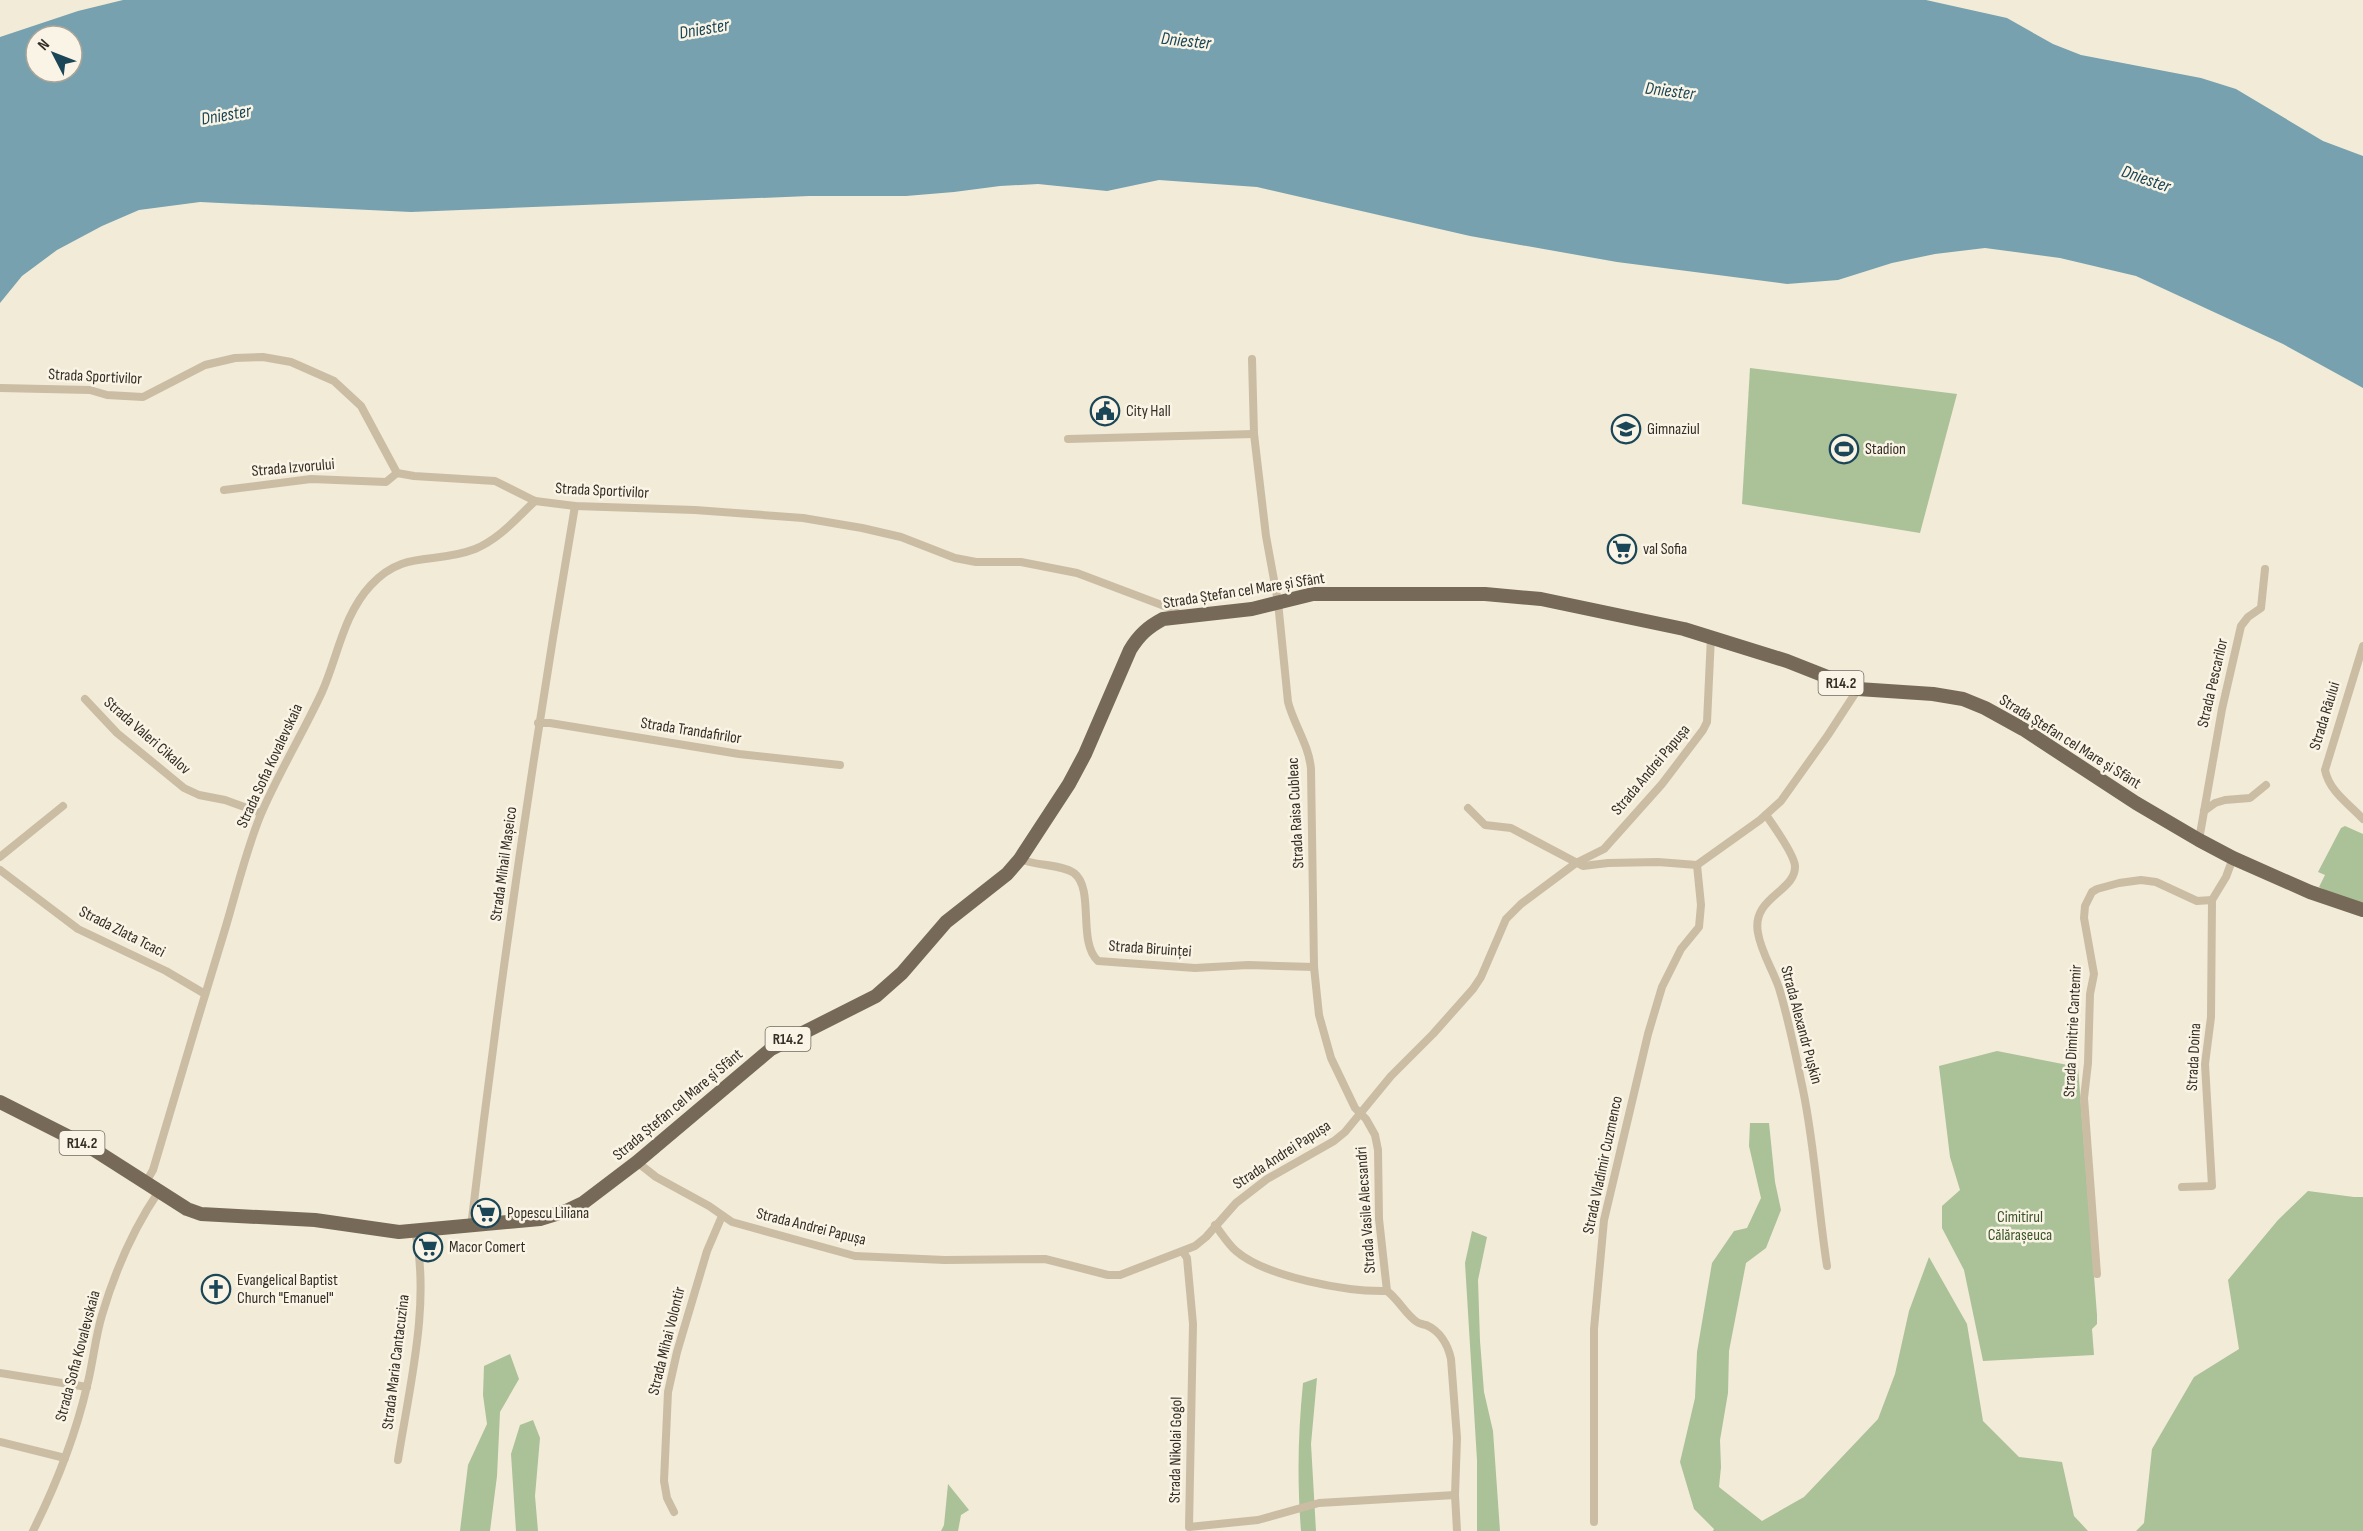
<svg xmlns="http://www.w3.org/2000/svg" width="2363" height="1531" viewBox="0 0 2363 1531" font-family="'Sofia Sans Condensed',sans-serif">
	<rect width="100%" height="100%" fill="#f2ebd8"/>
	<g fill="#abc198">
		<polygon points="1750,368 1957,394 1920,533 1742,504"/>
		<polygon points="2345,826 2363,834 2363,903 2344,900 2319,887 2325,875 2318,872 2341,828"/>
		<polygon points="1997,1051 2078,1067 2097,1315 2097,1324 2092,1329 2094,1355 1983,1361 1964,1270 1942,1228 1942,1206 1960,1190 1950,1157 1939,1066"/>
		<polygon points="1750,1123 1769,1123 1775,1182 1781,1210 1766,1248 1746,1263 1729,1351 1728,1393 1720,1440 1721,1467 1719,1487 1762,1521 1804,1497 1878,1419 1895,1374 1909,1311 1929,1257 1967,1324 1983,1421 2019,1457 2062,1462 2074,1516 2088,1531 1713,1531 1714,1529 1694,1509 1680,1462 1695,1398 1697,1352 1712,1263 1734,1231 1747,1228 1761,1198 1749,1146"/>
		<polygon points="2308,1191 2354,1197 2363,1197 2363,1531 2136,1531 2144,1523 2152,1449 2194,1377 2239,1349 2228,1280 2278,1220"/>
		<polygon points="1472,1231 1487,1237 1478,1280 1480,1341 1484,1392 1493,1431 1500,1531 1477,1531 1477,1460 1465,1263"/>
		<polygon points="510,1354 519,1379 500,1412 497,1476 490,1531 460,1531 468,1465 487,1424 483,1395 484,1366"/>
		<path d="M1317,1378L1311,1444L1316,1531H1301C1297,1480 1298,1434 1303,1383Z"/>
		<polygon points="533,1420 540,1438 535,1496 538,1531 516,1531 511,1454 520,1425"/>
		<polygon points="948,1484 969,1510 961,1515 958,1531 941,1531 944,1525"/>
	</g>
	<path fill="#77a1af" fill-rule="evenodd" d="M123,0H1926L2007,18L2053,44L2081,55L2201,78L2236,89L2323,141L2363,156V388L2283,344L2136,276L2060,258L1985,248L1935,254L1892,263L1838,280L1787,284L1617,262L1470,236L1257,187L1159,180L1107,191L1038,184L1000,186L954,192L906,196H809L411,212L200,202L139,210L102,226L57,250L22,276L0,303V37L78,11ZM36,36H72V72H36Z"/>
	<g fill="none" stroke-linecap="round" stroke-linejoin="round">
		<g stroke="#cabda4" stroke-width="8">
			<path d="M1252,359L1254,434L1266,536L1278,602L1288,702C1294,725 1309,745 1311,769L1314,967L1319,1015L1331,1058L1355,1108L1366,1119L1375,1135L1378,1150L1379,1219L1387,1291C1399,1300 1406,1315 1417,1322C1418,1323 1425,1325 1426,1325C1440,1331 1448,1345 1451,1359L1457,1438L1455,1495L1457,1531"/>
			<polyline points="0,388 90,390 107,395 143,397 205,365 235,358 263,357 291,362 334,381 361,406 397,473 414,476 495,481 535,501 575,506 695,510 803,518 862,528 901,537 955,558 976,562 1021,562 1077,573 1167,607 1182,616"/>
			<polyline points="1068,439 1254,434"/>
			<polyline points="224,490 311,479 386,482 397,473"/>
			<path d="M2363,646L2325,770C2329,791 2349,804 2363,819"/>
			<polyline points="85,699 117,733 184,788 199,795 225,800 261,813"/>
			<polyline points="538,723 550,723 739,754 840,765"/>
			<polyline points="1468,808 1485,825 1511,828 1583,866 1608,863 1658,862 1697,865 1760,820 1781,801 1828,735 1858,689"/>
			<polyline points="2204,811 2215,803 2225,800 2250,798 2266,785"/>
			<path d="M1766,815C1773,825 1794,854 1795,866C1796,892 1751,897 1758,933C1761,952 1773,970 1779,988C1789,1021 1796,1056 1803,1090C1815,1148 1818,1208 1827,1266"/>
			<polyline points="2199,840 2222,709 2241,626 2248,617 2261,608 2265,569"/>
			<polyline points="0,857 63,806"/>
			<path d="M1020,859C1035,866 1061,864 1074,873C1095,889 1077,942 1098,961L1195,968L1248,965L1314,967"/>
			<polyline points="0,870 78,929 166,971 205,994"/>
			<polyline points="2212,900 2226,877 2233,858"/>
			<polyline points="637,1162 656,1177 709,1206 732,1222 855,1256 945,1260 1045,1259 1108,1275 1120,1275 1195,1246 1206,1237 1236,1203 1267,1179 1334,1141 1345,1132 1391,1076 1433,1034 1473,989 1481,977 1506,919 1521,904 1576,863 1604,849 1662,784 1703,730 1707,722 1711,636"/>
			<path d="M146,1182L153,1170C177,1089 201,1007 226,926C237,889 246,850 261,814C279,772 303,733 322,692C338,656 343,615 371,585C404,549 434,565 475,549C499,539 516,519 535,501"/>
			<polyline points="2182,1187 2212,1186 2205,1064 2211,1017 2212,900"/>
			<path d="M1215,1225C1222,1234 1228,1244 1236,1251C1266,1277 1347,1292 1387,1291"/>
			<path d="M471,1227C499,986 534,745 575,506"/>
			<polyline points="1183,1252 1187,1258 1193,1324 1189,1527 1258,1520 1319,1503 1455,1495"/>
			<polyline points="2097,1274 2084,1098 2088,1063 2090,994 2094,974 2084,918 2085,906 2092,892 2097,889 2119,883 2141,880 2156,882 2197,901 2212,900"/>
			<polyline points="0,1373 87,1387"/>
			<polyline points="0,1442 65,1458"/>
			<path d="M398,1460C409,1388 431,1303 415,1231"/>
			<polyline points="674,1512 667,1498 664,1481 668,1392 677,1352 707,1251 722,1216"/>
			<polyline points="1594,1522 1594,1329 1604,1220 1648,1034 1662,987 1681,949 1699,927 1701,905 1697,865"/>
			<path d="M33,1531C56,1485 75,1437 87,1386C93,1363 95,1338 102,1315C115,1271 133,1229 159,1191"/>
		</g>
		<path stroke="#776957" stroke-width="14" d="M0,1102L93,1149L187,1209L201,1214L315,1220L399,1232L540,1219L566,1211L583,1203L637,1162L771,1049L876,996L902,973L946,922L1007,874L1020,859L1069,784L1085,754L1130,650C1139,635 1148,627 1163,619L1252,609L1313,594H1485L1541,599L1684,629L1787,661L1858,689L1933,694L1963,699L1985,708L2023,729L2136,803L2199,840L2233,858L2310,892L2363,910"/>
	</g>
	<defs>
		<g id="civic-ring" transform="scale(1.5)"><circle r="9.5" fill="#f9f4e5" stroke="#1b4657" stroke-width="1.5"/><path d="M-.6-6.5H3V-4.5H.6V-3L4-1V1h2V6H-6V1h2V-1L-.6-3ZM-1.2 2.5V6h2.4V2.5Z" fill="#1b4657"/></g>
		<g id="school-ring" transform="scale(1.5)"><circle r="9.5" fill="#f9f4e5" stroke="#1b4657" stroke-width="1.5"/><path d="M0-5L7-2L0 1L-7-2ZM-4 1L0 2.5L4 1V4Q0 6-4 4Z" fill="#1b4657"/></g>
		<g id="stadium-ring" transform="scale(1.5)"><circle r="9.5" fill="#f9f4e5" stroke="#1b4657" stroke-width="1.5"/><path d="M0-5a6.5 5 0 1 0 0 10a6.5 5 0 1 0 0-10ZM-3.5-1.8h7v3.6h-7Z" fill="#1b4657"/></g>
		<g id="supermarket-ring" transform="scale(1.5)"><circle r="9.5" fill="#f9f4e5" stroke="#1b4657" stroke-width="1.5"/><path d="M-6-5.5h2.5l.6 2H6L4.5 2H-2.5L-4.4-4H-6ZM-1.5 3.2a1.3 1.3 0 1 0 .1 0ZM3 3.2a1.3 1.3 0 1 0 .1 0Z" fill="#1b4657"/></g>
		<g id="church-ring" transform="scale(1.5)"><circle r="9.5" fill="#f9f4e5" stroke="#1b4657" stroke-width="1.5"/><path d="M-1.2-6h2.4v3.5h3.3v2.4h-3.3V6h-2.4V-.1h-3.3v-2.4h3.3Z" fill="#1b4657"/></g>
	</defs>
	<g fill-rule="evenodd">
		<use href="#civic-ring" x="1105" y="411"/>
		<use href="#school-ring" x="1626" y="429"/>
		<use href="#stadium-ring" x="1844" y="449"/>
		<use href="#supermarket-ring" x="1622" y="549"/>
		<use href="#supermarket-ring" x="486" y="1213"/>
		<use href="#supermarket-ring" x="428" y="1247"/>
		<use href="#church-ring" x="216" y="1289"/>
	</g>
	<g text-anchor="middle" dominant-baseline="central" stroke-width="5" stroke-linejoin="round" paint-order="stroke">
		<g fill="#f9f4e5" stroke="#70695f" stroke-width="1.5">
			<rect x="1818.5" y="671" width="45" height="24" rx="4.5"/>
			<rect x="765.5" y="1027" width="45" height="24" rx="4.5"/>
			<rect x="59.5" y="1131" width="45" height="24" rx="4.5"/>
		</g>
		<g font-size="15" font-weight="bold" fill="#352e26">
			<text x="1841" y="683">R14.2</text>
			<text x="788" y="1039">R14.2</text>
			<text x="82" y="1143">R14.2</text>
		</g>
		<g font-size="16" fill="#352e26" stroke="#f9f4e5">
			<text transform="translate(95 377) rotate(3)">Strada Sportivilor</text>
			<text transform="translate(293 468) rotate(-5)">Strada Izvorului</text>
			<text transform="translate(602 491) rotate(3)">Strada Sportivilor</text>
			<text transform="translate(1244 591) rotate(-9)">Strada Ștefan cel Mare și Sfânt</text>
			<text transform="translate(2213 683) rotate(-77)">Strada Pescarilor</text>
			<text transform="translate(2325 716) rotate(-73)">Strada Râului</text>
			<text transform="translate(691 731) rotate(9)">Strada Trandafirilor</text>
			<text transform="translate(147 736) rotate(41)">Strada Valeri Cikalov</text>
			<text transform="translate(2070 742) rotate(32)">Strada Ștefan cel Mare și Sfânt</text>
			<text transform="translate(270 766) rotate(-65)">Strada Sofia Kovalevskaia</text>
			<text transform="translate(1651 770) rotate(-50)">Strada Andrei Papușa</text>
			<text transform="translate(1296 813) rotate(-93)">Strada Raisa Cubleac</text>
			<text transform="translate(504 864) rotate(-82)">Strada Mihail Mașeico</text>
			<text transform="translate(122 932) rotate(27)">Strada Zlata Tcaci</text>
			<text transform="translate(1150 949) rotate(4)">Strada Biruinței</text>
			<text transform="translate(1801 1025) rotate(75)">Strada Alexandr Pușkin</text>
			<text transform="translate(2073 1031) rotate(-87)">Strada Dimitrie Cantemir</text>
			<text transform="translate(2194 1057) rotate(-87)">Strada Doina</text>
			<text transform="translate(678 1105) rotate(-40)">Strada Ștefan cel Mare și Sfânt</text>
			<text transform="translate(1282 1155) rotate(-33)">Strada Andrei Papușa</text>
			<text transform="translate(1603 1165) rotate(-78)">Strada Vladimir Cuzmenco</text>
			<text transform="translate(1366 1210) rotate(-94)">Strada Vasile Alecsandri</text>
			<text transform="translate(811 1227) rotate(14)">Strada Andrei Papușa</text>
			<text transform="translate(667 1341) rotate(-76)">Strada Mihai Volontir</text>
			<text transform="translate(78 1356) rotate(-75)">Strada Sofia Kovalevskaia</text>
			<text transform="translate(396 1362) rotate(-83)">Strada Maria Cantacuzina</text>
			<text transform="translate(1176 1450) rotate(-89)">Strada Nikolai Gogol</text>
		</g>
		<g font-size="16" fill="#352e26" stroke="#f9f4e5" text-anchor="start">
			<text x="1126" y="411">City Hall</text>
			<text x="1647" y="429">Gimnaziul</text>
			<text x="1865" y="449">Stadion</text>
			<text x="1643" y="549">val Sofia</text>
			<text x="507" y="1213">Popescu Liliana</text>
			<text x="449" y="1247">Macor Comert</text>
			<text x="237" y="1280">Evangelical Baptist<tspan x="237" dy="18">Church "Emanuel"</tspan></text>
		</g>
		<g font-size="16" fill="#3b5429" stroke="#f9f4e5">
			<text x="2020" y="1217">Cimitirul<tspan x="2020" dy="18">Călărașeuca</tspan></text>
		</g>
		<g font-size="18" font-style="italic" fill="#1b4657" stroke="#f9f4e5">
			<text transform="translate(704 29) rotate(-10)">Dniester</text>
			<text transform="translate(1186 41) rotate(6)">Dniester</text>
			<text transform="translate(1670 91) rotate(7)">Dniester</text>
			<text transform="translate(226 115) rotate(-10)">Dniester</text>
			<text transform="translate(2146 179) rotate(19)">Dniester</text>
		</g>
	</g>
	<g transform="translate(54 54) rotate(312)"><circle r="28" fill="#f9f4e5" stroke="#aba599" stroke-width="1.5"/>
	<path d="M0-4.5L10 22L0 15L-10 22Z" fill="#1b4657"/>
	<text y="-9" font-size="16" font-weight="bold" text-anchor="middle" fill="#352e26">N</text>
	</g>
</svg>
